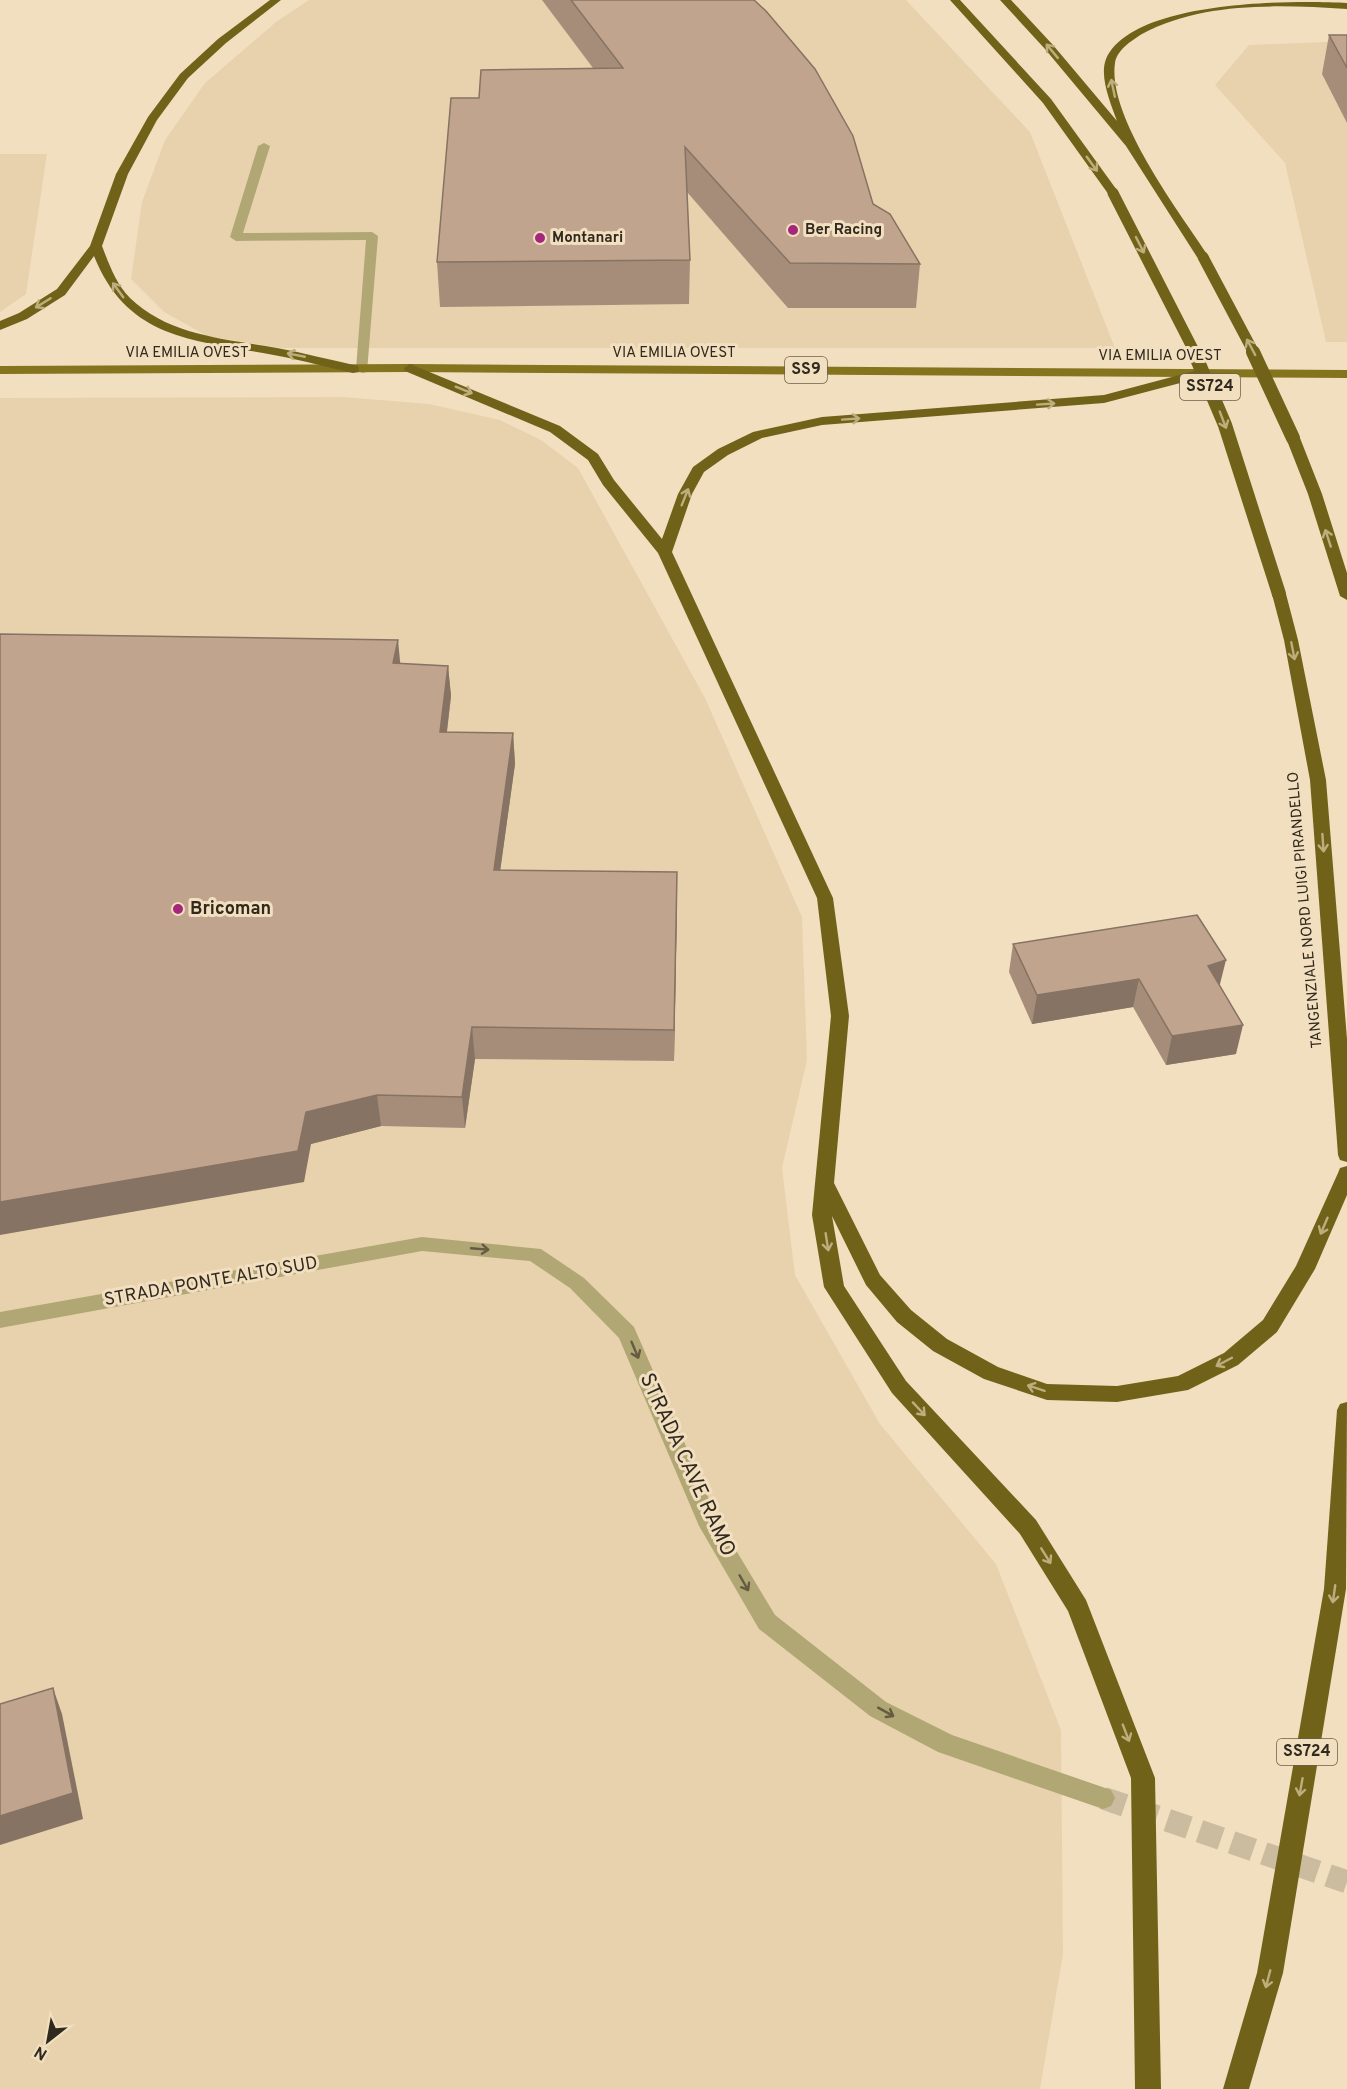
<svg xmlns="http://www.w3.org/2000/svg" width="1347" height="2089" viewBox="0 0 1347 2089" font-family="Overpass,sans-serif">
	<rect width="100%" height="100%" fill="#f2dfc0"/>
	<g fill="#e8d2ad">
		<polygon points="309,0 906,0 1030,132 1115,348 281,348 207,336 164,312 131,279 142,202 165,140 205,83 276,22"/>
		<polygon points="1347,41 1347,342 1326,342 1285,163 1215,85 1249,45"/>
		<polygon points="0,154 47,154 26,294 0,312"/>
		<polygon points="343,397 429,404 500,420 541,440 578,468 705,698 802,917 807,1060 782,1168 795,1275 880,1424 996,1564 1061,1730 1063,1954 1040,2089 0,2089 0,398"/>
	</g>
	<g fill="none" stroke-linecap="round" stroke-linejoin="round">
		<polyline stroke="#cbbb9f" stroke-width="23" stroke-dasharray="23 11" stroke-linecap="butt" points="1103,1798 1347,1882"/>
		<g fill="#b1a775" fill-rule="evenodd">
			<polygon points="264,143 270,146 243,233 372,232 378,236 367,372 362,373 356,369 366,240 236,241 230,237 258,146"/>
			<polygon points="422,1237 541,1249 584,1278 634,1327 719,1522 775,1615 886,1702 952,1735 1111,1790 1115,1798 1111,1806 1103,1809 938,1752 870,1716 759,1629 699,1526 619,1338 570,1288 530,1261 422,1251 0,1328 0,1312"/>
		</g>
		<polygon fill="#84741e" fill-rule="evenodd" points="410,364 1347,370 1347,378 410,372 0,374 0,366"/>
		<g fill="#706319" fill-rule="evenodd">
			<path d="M270,0H281L226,43L188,78L157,120L128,174L102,246C109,264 116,284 130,298C169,336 227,339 277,348C304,353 331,360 358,366L359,369L358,372L353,373C323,366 293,358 263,353C188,340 126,336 94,256L65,295L27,319L0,330V321L19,313L57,289L90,246L116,174L148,117L180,74L218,39Z"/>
			<polygon points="950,0 960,0 1051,99 1119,193 1117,195 1109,195 1043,103"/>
			<path d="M1000,0H1011L1053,45L1117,121C1111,104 1099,77 1106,59C1132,0 1291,0 1347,3V9C1280,5 1203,1 1142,34C1131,41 1117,50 1115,63C1107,117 1180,213 1209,257L1203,261L1197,257L1126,146L1045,49Z"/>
			<polygon points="410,364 560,426 598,454 614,480 662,539 678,494 693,467 718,449 753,432 822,417 1104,395 1202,369 1208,373 1207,376 1104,403 822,425 762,438 728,455 704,472 692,494 672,552 833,898 849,1016 834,1183 880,1275 911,1310 947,1339 998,1367 1047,1384 1117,1386 1178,1376 1224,1353 1263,1320 1296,1266 1338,1173 1340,1168 1347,1166 1347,1195 1315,1269 1277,1332 1238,1365 1188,1390 1117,1402 1047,1400 984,1379 933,1351 897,1322 866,1285 832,1216 844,1286 906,1381 1036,1520 1086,1600 1155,1778 1161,2089 1135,2089 1131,1778 1068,1611 1020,1534 892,1393 824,1287 812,1215 831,1016 817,898 658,553 603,485 588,460 550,432 405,371 404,368"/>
			<polygon points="1293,434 1300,438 1322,494 1347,573 1347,600 1340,596 1308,494 1286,438"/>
			<polygon points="1279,590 1286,594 1298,640 1326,780 1347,1039 1347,1162 1340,1160 1338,1155 1310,780 1284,640 1272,594"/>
			<polygon points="1347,1402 1346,1589 1283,1973 1249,2089 1223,2089 1257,1973 1324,1589 1337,1410 1340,1404"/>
		</g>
		<g stroke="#706319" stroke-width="11">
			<polyline points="1113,193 1195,353"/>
			<polyline points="1203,257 1254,353"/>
		</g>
		<g stroke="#706319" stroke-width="14">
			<polyline points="1194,352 1225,425 1279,594"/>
			<polyline points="1253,352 1293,438"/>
		</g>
	</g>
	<g fill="#a58d7a">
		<polygon points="542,0 754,0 873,204 920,264 916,308 788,308 687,192 690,260 689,304 440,307 437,262 479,98 593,68"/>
		<polygon points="1329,35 1347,35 1347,123 1322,74"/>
		<polygon points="400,664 448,666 451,696 447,732 513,733 515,764 500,870 677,903 674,1061 475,1059 465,1128 381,1126 311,1144 304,1182"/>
		<polygon points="1013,944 1220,986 1236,1054 1166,1065 1133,1007 1032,1024 1009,972"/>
	</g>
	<g fill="#867363">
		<polygon points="398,640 401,671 393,663"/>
		<polygon points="448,666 451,696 443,763 440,732"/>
		<polygon points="513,733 515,764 496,901 494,870"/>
		<polygon points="677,872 677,903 674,1061 674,1030"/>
		<polygon points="1226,960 1219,988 1208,966"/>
		<polygon points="1139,979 1133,1007 1032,1024 1037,995"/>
		<polygon points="1243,1025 1236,1054 1166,1065 1172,1036"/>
		<polygon points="472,1027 475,1059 465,1128 462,1097"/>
		<polygon points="377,1095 381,1126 311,1144 304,1182 0,1235 0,1202 306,1112"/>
		<polygon points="53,1688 62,1714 83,1819 0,1845 0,1816"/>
	</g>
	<g fill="#c0a48e" stroke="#867363" stroke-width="1.5">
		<polygon points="571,0 754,0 766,11 815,69 853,136 873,204 890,214 920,264 790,263 685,147 690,260 437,262 451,98 479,98 481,70 623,68"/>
		<polygon points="1329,35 1347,35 1347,68"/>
		<polygon points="0,634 398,640 393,663 448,666 440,732 513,733 494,870 677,872 674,1030 472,1027 462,1097 377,1095 306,1112 298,1151 0,1202"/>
		<polygon points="1197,915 1226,960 1208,966 1243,1025 1172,1036 1139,979 1037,995 1013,944"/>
		<polygon points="53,1688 73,1793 0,1816 0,1704"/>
	</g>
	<defs><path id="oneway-shaft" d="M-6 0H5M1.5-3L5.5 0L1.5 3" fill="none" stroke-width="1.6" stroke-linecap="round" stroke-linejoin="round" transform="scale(1.5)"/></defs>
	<g stroke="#bead7d">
		<use href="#oneway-shaft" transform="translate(1052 51) rotate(-130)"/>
		<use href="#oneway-shaft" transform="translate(1113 88) rotate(-102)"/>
		<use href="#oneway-shaft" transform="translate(1092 164) rotate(54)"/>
		<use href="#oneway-shaft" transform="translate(1140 245) rotate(63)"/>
		<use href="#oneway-shaft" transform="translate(118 290) rotate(-126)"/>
		<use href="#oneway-shaft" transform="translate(43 303) rotate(148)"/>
		<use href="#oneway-shaft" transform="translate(1251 347) rotate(-118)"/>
		<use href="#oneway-shaft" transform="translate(296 355) rotate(-169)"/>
		<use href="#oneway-shaft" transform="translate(464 390) rotate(22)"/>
		<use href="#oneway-shaft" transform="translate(1046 404) rotate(-4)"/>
		<use href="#oneway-shaft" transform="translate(851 419) rotate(-4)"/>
		<use href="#oneway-shaft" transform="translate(1223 420) rotate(69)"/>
		<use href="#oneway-shaft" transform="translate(685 497) rotate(-68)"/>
		<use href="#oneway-shaft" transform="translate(1328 538) rotate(-108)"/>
		<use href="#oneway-shaft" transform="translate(1293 651) rotate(79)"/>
		<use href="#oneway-shaft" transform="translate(1323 843) rotate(86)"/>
		<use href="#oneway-shaft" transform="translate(1324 1226) rotate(113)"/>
		<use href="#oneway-shaft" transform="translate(827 1242) rotate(81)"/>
		<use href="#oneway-shaft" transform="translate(1224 1362) rotate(152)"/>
		<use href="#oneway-shaft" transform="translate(1036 1388) rotate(-162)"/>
		<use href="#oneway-shaft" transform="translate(919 1409) rotate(47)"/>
		<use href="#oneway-shaft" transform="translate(1046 1556) rotate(58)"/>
		<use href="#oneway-shaft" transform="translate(1334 1594) rotate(98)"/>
		<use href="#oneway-shaft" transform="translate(1126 1733) rotate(69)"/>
		<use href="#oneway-shaft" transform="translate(1301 1787) rotate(100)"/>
		<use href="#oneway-shaft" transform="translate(1268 1979) rotate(105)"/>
	</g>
	<g stroke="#645b40">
		<use href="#oneway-shaft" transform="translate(480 1249) rotate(5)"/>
		<use href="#oneway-shaft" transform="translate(635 1350) rotate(67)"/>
		<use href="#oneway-shaft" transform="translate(744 1583) rotate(60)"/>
		<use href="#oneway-shaft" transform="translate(886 1712) rotate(29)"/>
	</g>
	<g fill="#a4277b" stroke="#f2dfc0" stroke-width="2">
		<circle cx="793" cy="230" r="6"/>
		<circle cx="540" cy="238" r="6"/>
		<circle cx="178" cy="909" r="6"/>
	</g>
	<g text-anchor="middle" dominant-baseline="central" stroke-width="6" stroke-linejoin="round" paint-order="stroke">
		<g font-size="15" font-weight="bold" fill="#30291d" stroke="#f2dfc0" text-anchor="start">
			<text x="805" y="230">Ber Racing</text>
			<text x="552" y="238">Montanari</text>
		</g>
		<g font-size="15" fill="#30291d" stroke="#f2dfc0">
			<text x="187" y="353">VIA EMILIA OVEST</text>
			<text x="674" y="353">VIA EMILIA OVEST</text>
			<text x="1160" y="356">VIA EMILIA OVEST</text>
			<text transform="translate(1306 910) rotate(-95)">TANGENZIALE NORD LUIGI PIRANDELLO</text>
		</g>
		<g fill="#f2dfc0" stroke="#6a604e" stroke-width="1.5">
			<rect x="785" y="357" width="42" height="26" rx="4.5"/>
			<rect x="1180" y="374" width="60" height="26" rx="4.5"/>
			<rect x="1277" y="1739" width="60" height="26" rx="4.5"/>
		</g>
		<g font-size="16" font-weight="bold" fill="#30291d">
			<text x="806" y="370">SS9</text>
			<text x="1210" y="387">SS724</text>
			<text x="1307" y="1752">SS724</text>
		</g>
		<g font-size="18" font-weight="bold" fill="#30291d" stroke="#f2dfc0" text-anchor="start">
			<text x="190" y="909">Bricoman</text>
		</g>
		<g font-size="18" fill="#30291d" stroke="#f2dfc0">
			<text transform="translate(211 1282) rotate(-10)">STRADA PONTE ALTO SUD</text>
		</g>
		<g font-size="21" fill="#30291d" stroke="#f2dfc0">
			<text transform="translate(687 1465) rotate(65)">STRADA CAVE RAMO</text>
		</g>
	</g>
	<g transform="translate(48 2041) rotate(211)" stroke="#f2dfc0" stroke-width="4.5" paint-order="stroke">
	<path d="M0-4.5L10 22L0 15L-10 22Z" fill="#30291d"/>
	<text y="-9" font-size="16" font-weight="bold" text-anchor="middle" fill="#30291d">N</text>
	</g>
</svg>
